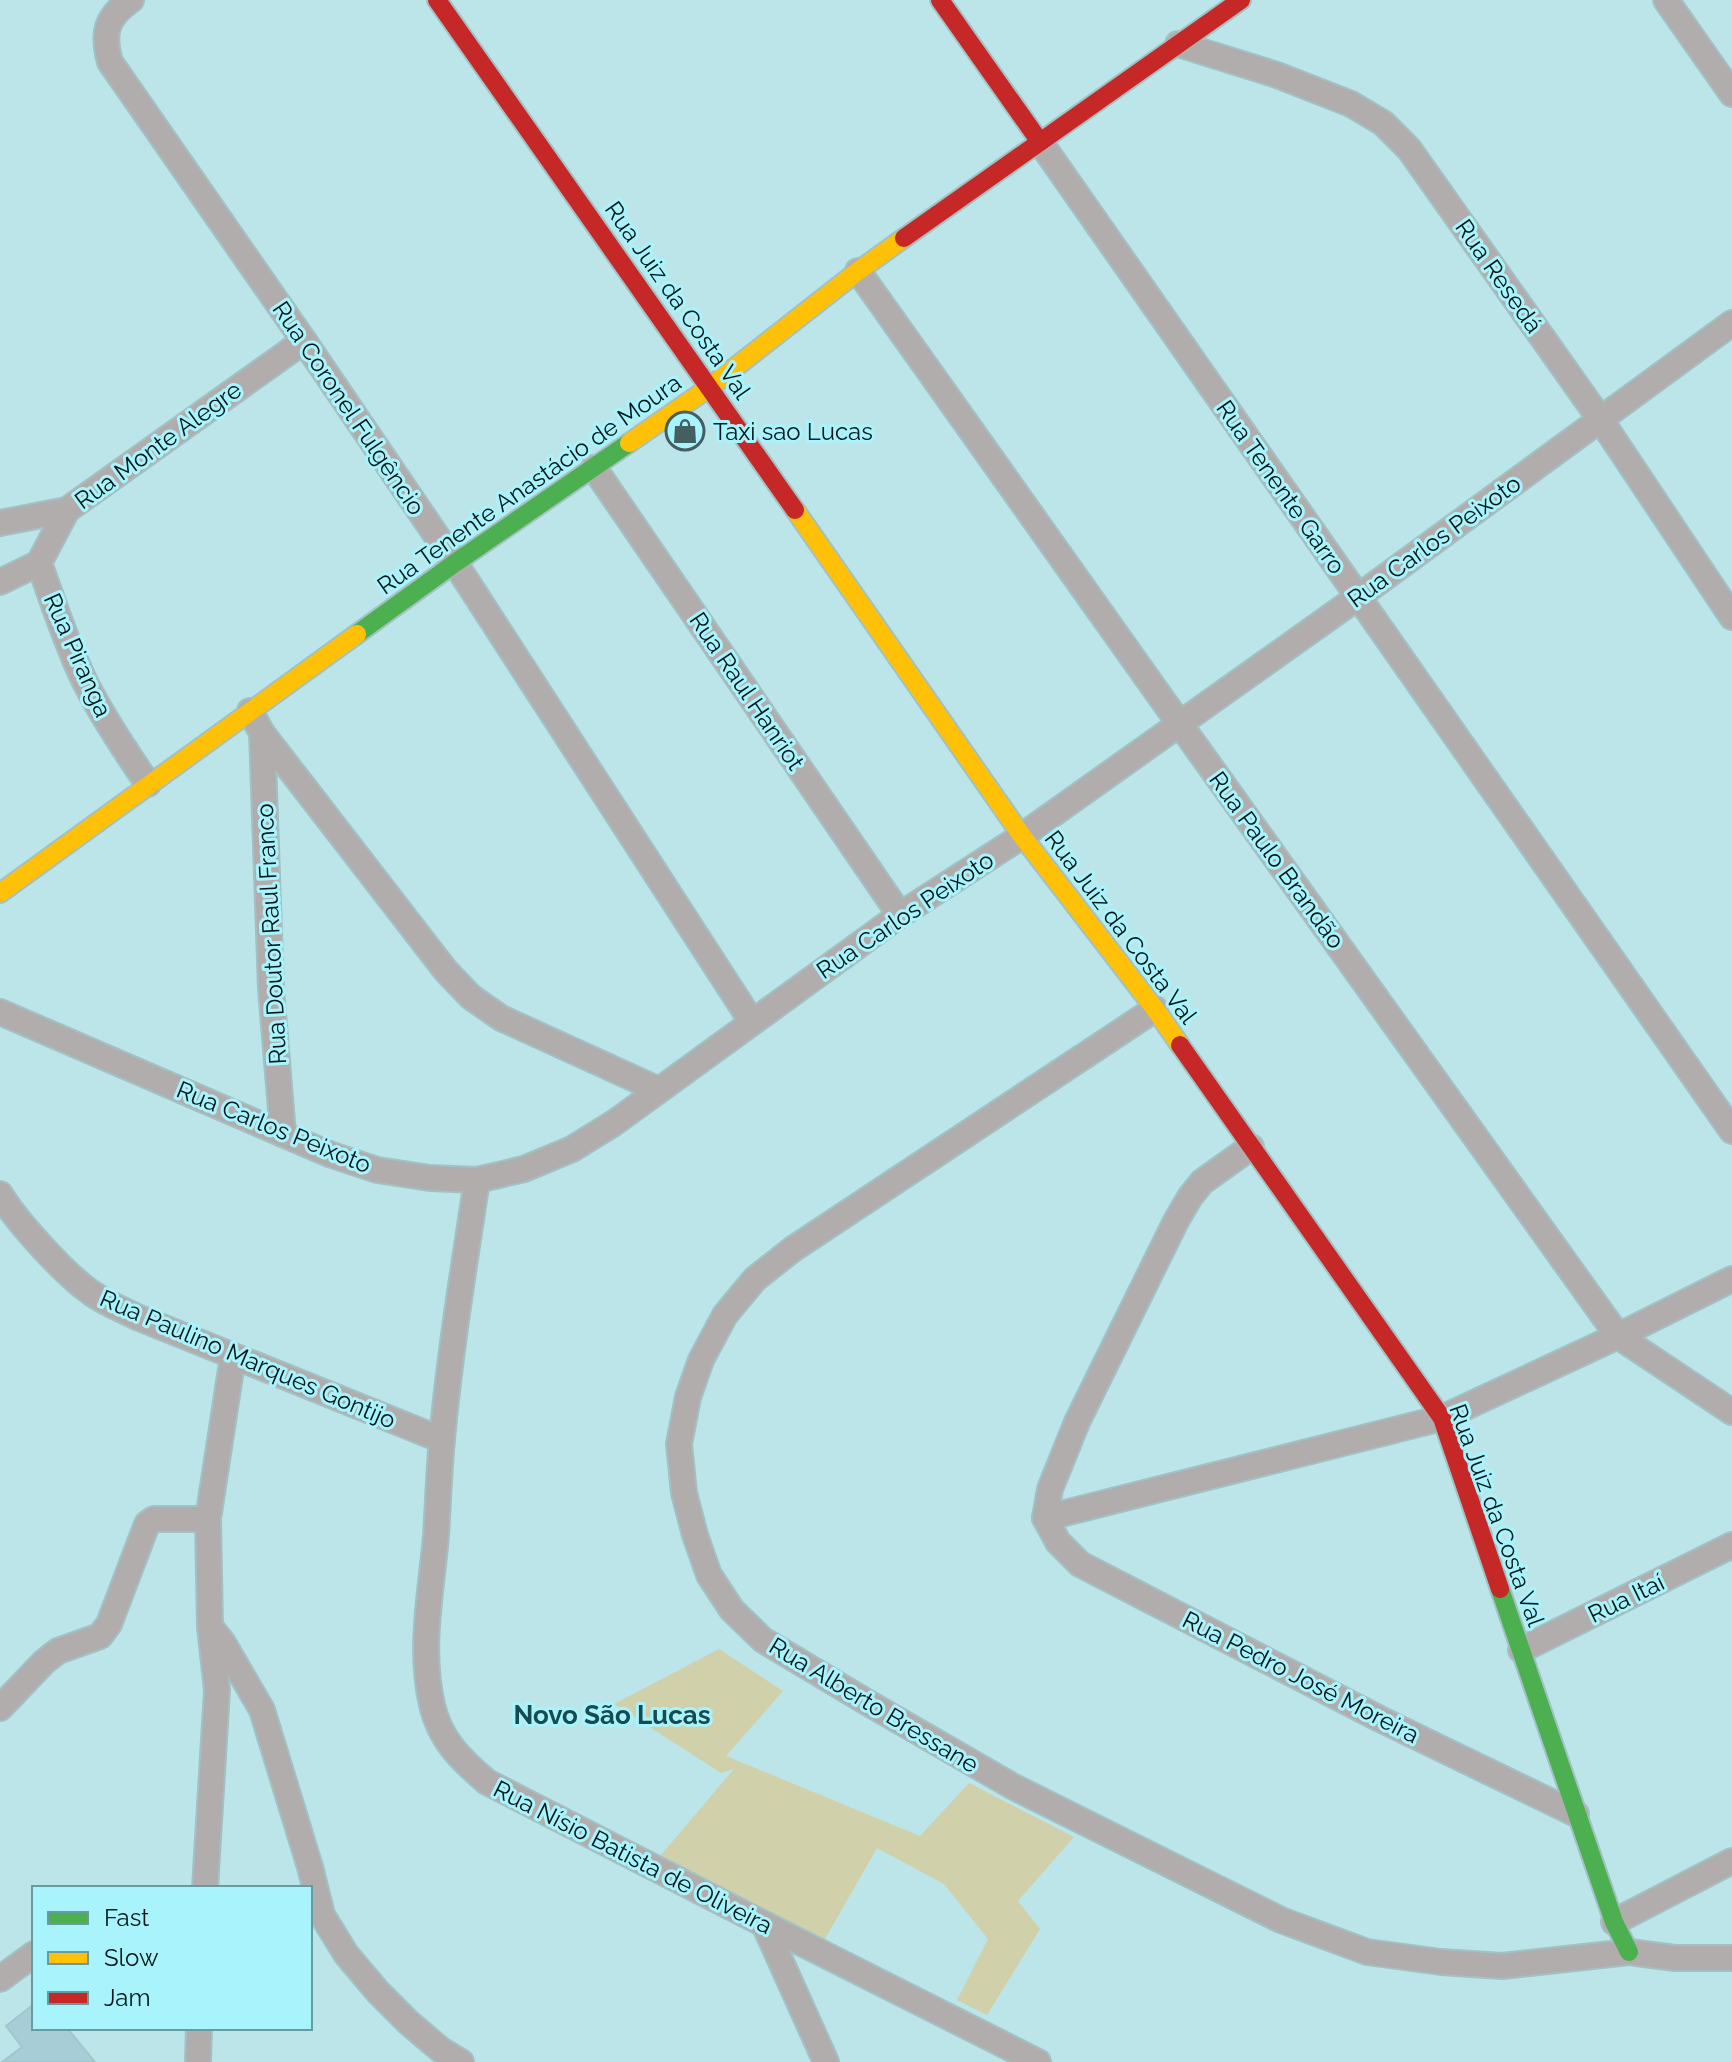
<svg xmlns="http://www.w3.org/2000/svg" width="1732" height="2062" viewBox="0 0 1732 2062" font-family="Raleway,sans-serif">
	<rect width="100%" height="100%" fill="#bce5e9"/>
	<polygon fill="#d0d0aa" points="719,1649 783,1691 726,1756 920,1836 969,1783 1074,1837 1018,1901 1040,1929 987,2015 957,2000 988,1939 944,1884 877,1848 821,1946 655,1862 734,1769 721,1773 614,1704"/>
	<polygon fill="#a7cdd6" stroke="#a3c6ce" stroke-width="2" points="34,2004 34,2028 67,2028 95,2062 2,2062 22,2047 6,2026"/>
	<g fill="none" stroke-linecap="round" stroke-linejoin="round">
		<g stroke="#a2c1c4" stroke-width="28">
			<g id="street">
				<path d="M131,0C106,17 102,33 110,62L304,341L455,563L752,1022"/>
				<polyline points="1666,0 1732,94"/>
				<polyline points="1178,44 1277,75 1351,104 1383,123 1409,149 1600,419 1732,617"/>
				<polyline points="1040,142 1732,1131"/>
				<polyline points="858,271 1179,723 1618,1336 1732,1412"/>
				<polyline points="594,468 900,915"/>
				<polyline points="0,523 67,510 304,341"/>
				<path d="M39,563C54,604 67,646 86,684C104,719 126,752 148,784"/>
				<polyline points="0,582 39,563 67,510"/>
				<polyline points="250,711 262,733 446,971 471,997 501,1018 659,1090"/>
				<polyline points="262,733 271,989 283,1134"/>
				<polyline points="1155,1009 793,1249 755,1279 725,1315 701,1360 688,1397 679,1444 684,1493 695,1535 709,1575 732,1610 763,1640 870,1704 1012,1786 1281,1920 1367,1952 1441,1962 1502,1966 1629,1952 1675,1958 1732,1958"/>
				<polyline points="0,1012 329,1154 377,1170 430,1178 477,1180 524,1169 572,1149 614,1123 900,915 1022,836 1358,597 1732,323"/>
				<path d="M477,1180C464,1266 450,1352 442,1439C439,1471 438,1504 436,1536C431,1593 419,1648 432,1705C440,1740 461,1760 487,1782L764,1924L1038,2062"/>
				<path d="M0,1194C17,1222 66,1276 93,1294C106,1303 123,1310 137,1317L442,1440"/>
				<polyline points="1045,1518 1442,1418 1618,1336 1732,1279"/>
				<polyline points="1045,1518 1058,1542 1080,1564 1380,1719 1576,1814"/>
				<polyline points="1045,1518 1050,1489 1077,1422 1176,1221 1190,1197 1202,1182 1251,1147"/>
				<polyline points="212,1629 223,1643 262,1710 310,1867 322,1915 346,1954 378,1992 408,2022 441,2050 461,2062"/>
				<polyline points="1521,1650 1732,1545"/>
				<polyline points="0,1708 44,1662 58,1651 100,1636 109,1624 147,1524 154,1519 208,1519"/>
				<polyline points="205,1888 217,1690 210,1627 208,1519 233,1356"/>
				<polyline points="1614,1922 1732,1861"/>
				<polyline points="764,1924 826,2062"/>
				<polyline points="0,1979 34,1954"/>
				<polyline points="198,2062 199,2028"/>
			</g>
		</g>
		<g stroke="#a2c1c4" stroke-width="22">
			<g id="fast">
				<polyline points="357,634 455,563 629,443"/>
				<polyline points="1500,1589 1614,1922 1629,1952"/>
			</g>
		</g>
		<g stroke="#a2c1c4" stroke-width="22">
			<g id="slow">
				<polyline points="629,443 710,387 858,271 904,238"/>
				<polyline points="795,510 1022,836 1155,1009 1180,1045"/>
				<polyline points="0,893 357,634"/>
			</g>
		</g>
		<g stroke="#a2c1c4" stroke-width="22">
			<g id="jam">
				<polyline points="437,0 795,510"/>
				<polyline points="940,0 1040,142"/>
				<polyline points="904,238 1241,0"/>
				<polyline points="1180,1045 1442,1418 1500,1589"/>
			</g>
		</g>
		<use href="#street" stroke="#b2adad" stroke-width="24"/>
		<use href="#fast" stroke="#4caf50" stroke-width="18"/>
		<use href="#slow" stroke="#ffc107" stroke-width="18"/>
		<use href="#jam" stroke="#c62828" stroke-width="18"/>
	</g>
	<defs>
		<g id="shop-ring" transform="scale(2)"><circle r="9.5" fill="#a9f4fc" stroke="#435f62" stroke-width="1.5"/><path d="M-5-2.5h2.3a2.7 3.5 0 0 1 5.4 0H5L5.5 6h-11ZM-1.5-2.5h3a1.5 2.3 0 0 0-3 0Z" fill="#435f62"/></g>
	</defs>
	<g fill-rule="evenodd">
		<use href="#shop-ring" x="685" y="431"/>
	</g>
	<g text-anchor="middle" dominant-baseline="central" stroke-width="6" stroke-linejoin="round" paint-order="stroke">
		<g font-size="24" fill="#021719" stroke="#a9f4fc">
			<text transform="translate(1499 276) rotate(55)">Rua Resedá</text>
			<text transform="translate(678 300) rotate(55)">Rua Juiz da Costa Val</text>
			<text transform="translate(349 408) rotate(56)">Rua Coronel Fulgêncio</text>
			<text transform="translate(158 445) rotate(-36)">Rua Monte Alegre</text>
			<text transform="translate(529 484) rotate(-35)">Rua Tenente Anastácio de Moura</text>
			<text transform="translate(1281 487) rotate(55)">Rua Tenente Garro</text>
			<text transform="translate(1434 541) rotate(-36)">Rua Carlos Peixoto</text>
			<text transform="translate(78 655) rotate(66)">Rua Piranga</text>
			<text transform="translate(747 691) rotate(56)">Rua Raul Hanriot</text>
			<text transform="translate(1277 860) rotate(54)">Rua Paulo Brandão</text>
			<text transform="translate(905 915) rotate(-34)">Rua Carlos Peixoto</text>
			<text transform="translate(1121 927) rotate(53)">Rua Juiz da Costa Val</text>
			<text transform="translate(271 934) rotate(-93)">Rua Doutor Raul Franco</text>
			<text transform="translate(274 1127) rotate(22)">Rua Carlos Peixoto</text>
			<text transform="translate(248 1359) rotate(23)">Rua Paulino Marques Gontijo</text>
			<text transform="translate(1497 1515) rotate(70)">Rua Juiz da Costa Val</text>
			<text transform="translate(1626 1598) rotate(-26)">Rua Itaí</text>
			<text transform="translate(1301 1677) rotate(27)">Rua Pedro José Moreira</text>
			<text transform="translate(874 1705) rotate(31)">Rua Alberto Bressane</text>
			<text transform="translate(633 1857) rotate(27)">Rua Nísio Batista de Oliveira</text>
		</g>
		<g font-size="24" fill="#021719" stroke="#a9f4fc" text-anchor="start">
			<text x="713" y="431">Taxi sao Lucas</text>
		</g>
		<g font-size="26" font-weight="bold" fill="#164c51" stroke="#a9f4fc">
			<text x="612" y="1715">Novo São Lucas</text>
		</g>
	</g>
	<rect x="32" y="1886" width="280" height="144" fill="#a9f4fc" stroke="#669ca1" stroke-width="2"/>
	<rect x="48" y="1912" width="40" height="12" fill="#4caf50" stroke="#669ca1" stroke-width="2"/>
	<text x="104" y="1926" font-size="24" fill="#021719">Fast</text>
	<rect x="48" y="1952" width="40" height="12" fill="#ffc107" stroke="#669ca1" stroke-width="2"/>
	<text x="104" y="1966" font-size="24" fill="#021719">Slow</text>
	<rect x="48" y="1992" width="40" height="12" fill="#c62828" stroke="#669ca1" stroke-width="2"/>
	<text x="104" y="2006" font-size="24" fill="#021719">Jam</text>
</svg>
